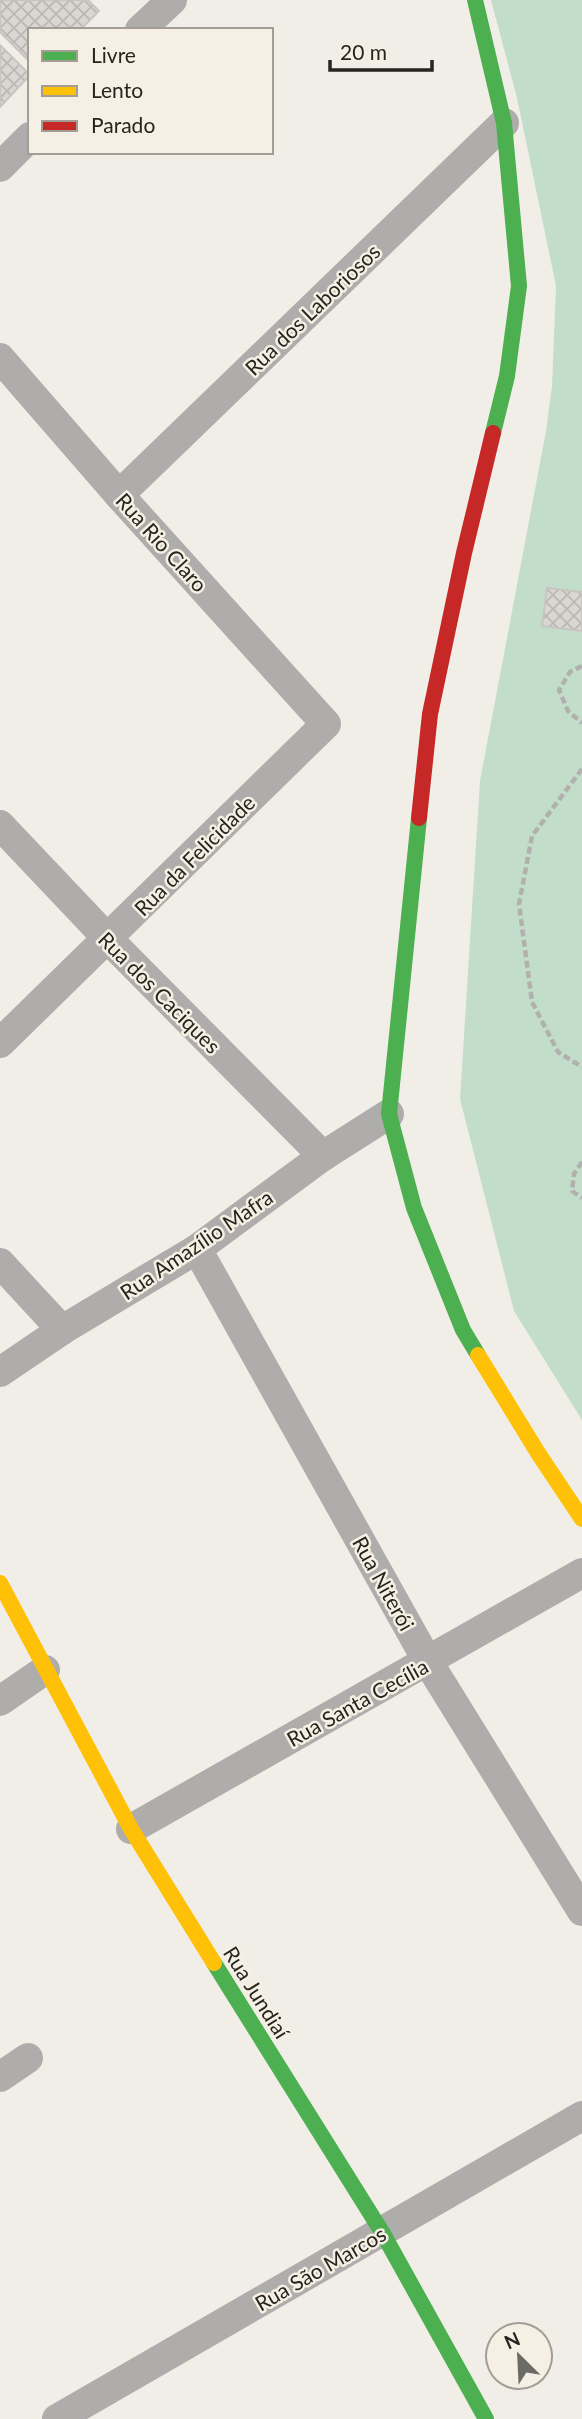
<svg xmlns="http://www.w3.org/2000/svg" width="582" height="2419" viewBox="0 0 582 2419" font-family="Lato,sans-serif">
	<defs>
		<pattern id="building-cross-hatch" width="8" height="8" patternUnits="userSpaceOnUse" patternTransform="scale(1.75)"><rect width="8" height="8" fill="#dad6d2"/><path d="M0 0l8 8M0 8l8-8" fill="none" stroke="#bbb8b4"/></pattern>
	</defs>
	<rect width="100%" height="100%" fill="#f1eee7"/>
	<polygon fill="#c2decb" points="491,0 582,0 582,1420 514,1311 460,1099 480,781 546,431 552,386 556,286 517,98"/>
	<g fill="url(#building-cross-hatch)" stroke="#c8c4bf" stroke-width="2">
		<polygon points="0,0 88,0 99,11 80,30 30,30 30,62 0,32"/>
		<polygon points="0,45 30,75 0,107"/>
		<polygon points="547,588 582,592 582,631 542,626"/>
	</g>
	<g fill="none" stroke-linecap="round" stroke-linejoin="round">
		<g stroke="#b2b0ae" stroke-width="4.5" stroke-dasharray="7 3.5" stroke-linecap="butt">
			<polyline points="582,666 570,672 559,690 568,711 582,723"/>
			<polyline points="582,769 532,836 519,904 532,1002 558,1052 582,1067"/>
			<polyline points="582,1162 574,1174 572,1191 582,1198"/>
		</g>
		<g stroke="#afacac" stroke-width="30">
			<polyline points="140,30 172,0"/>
			<polyline points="0,167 30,137"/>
			<polyline points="0,358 119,495 326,724 0,1043"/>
			<polyline points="119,495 504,123"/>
			<polyline points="0,825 108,939 323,1156"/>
			<polyline points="197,1249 428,1662 582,1911"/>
			<polyline points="0,1263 62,1330"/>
			<polyline points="0,1372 62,1330 197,1249 323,1156 389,1114"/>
			<polyline points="0,1701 45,1670"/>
			<polyline points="131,1829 582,1573"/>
			<polyline points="0,2077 28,2058"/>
			<polyline points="57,2419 582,2116"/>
		</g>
		<g stroke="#4caf50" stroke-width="16">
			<polyline points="475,0 504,123 519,286 507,376 493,433"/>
			<polyline points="419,818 389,1114 414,1208 463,1330 478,1355"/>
			<polyline points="214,1963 382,2232 486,2419"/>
		</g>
		<g stroke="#ffc107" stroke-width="16">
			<polyline points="478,1355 538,1453 582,1519"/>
			<polyline points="0,1583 131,1829 214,1963"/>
		</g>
		<polyline stroke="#c62828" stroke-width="16" points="419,818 430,714 464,553 493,433"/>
	</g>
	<g text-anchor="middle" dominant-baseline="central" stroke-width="5" stroke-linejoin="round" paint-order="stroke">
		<g font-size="21" fill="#26241f" stroke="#f5f0e3">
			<text transform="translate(312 309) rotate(-44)">Rua dos Laboriosos</text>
			<text transform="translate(162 542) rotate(48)">Rua Rio Claro</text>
			<text transform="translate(194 855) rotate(-45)">Rua da Felicidade</text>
			<text transform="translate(160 992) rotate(45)">Rua dos Caciques</text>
			<text transform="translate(196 1244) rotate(-34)">Rua Amazílio Mafra</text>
			<text transform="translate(384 1583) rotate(61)">Rua Niterói</text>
			<text transform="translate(357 1702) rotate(-29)">Rua Santa Cecília</text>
			<text transform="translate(257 1992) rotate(58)">Rua Jundiaí</text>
			<text transform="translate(320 2268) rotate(-30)">Rua São Marcos</text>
		</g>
	</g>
	<rect x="28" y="28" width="245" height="126" fill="#f5f0e3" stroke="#a29e95" stroke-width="2"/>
	<rect x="42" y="51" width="35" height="10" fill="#4caf50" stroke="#a29e95" stroke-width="2"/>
	<text x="91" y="63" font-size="21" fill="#26241f">Livre</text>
	<rect x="42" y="86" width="35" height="10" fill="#ffc107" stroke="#a29e95" stroke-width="2"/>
	<text x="91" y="98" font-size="21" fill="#26241f">Lento</text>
	<rect x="42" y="121" width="35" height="10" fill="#c62828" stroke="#a29e95" stroke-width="2"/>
	<text x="91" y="133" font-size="21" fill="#26241f">Parado</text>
	<g transform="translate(519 2356) rotate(336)"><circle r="33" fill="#f5f0e3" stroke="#a29e95" stroke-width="2"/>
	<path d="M0-5L12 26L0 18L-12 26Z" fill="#6d6b65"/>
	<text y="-10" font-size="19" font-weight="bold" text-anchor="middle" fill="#26241f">N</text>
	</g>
	<path d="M330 60v10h102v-10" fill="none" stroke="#26241f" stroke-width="3.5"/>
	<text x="340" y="60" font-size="21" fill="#26241f" stroke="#f5f0e3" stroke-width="5" paint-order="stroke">20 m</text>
</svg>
